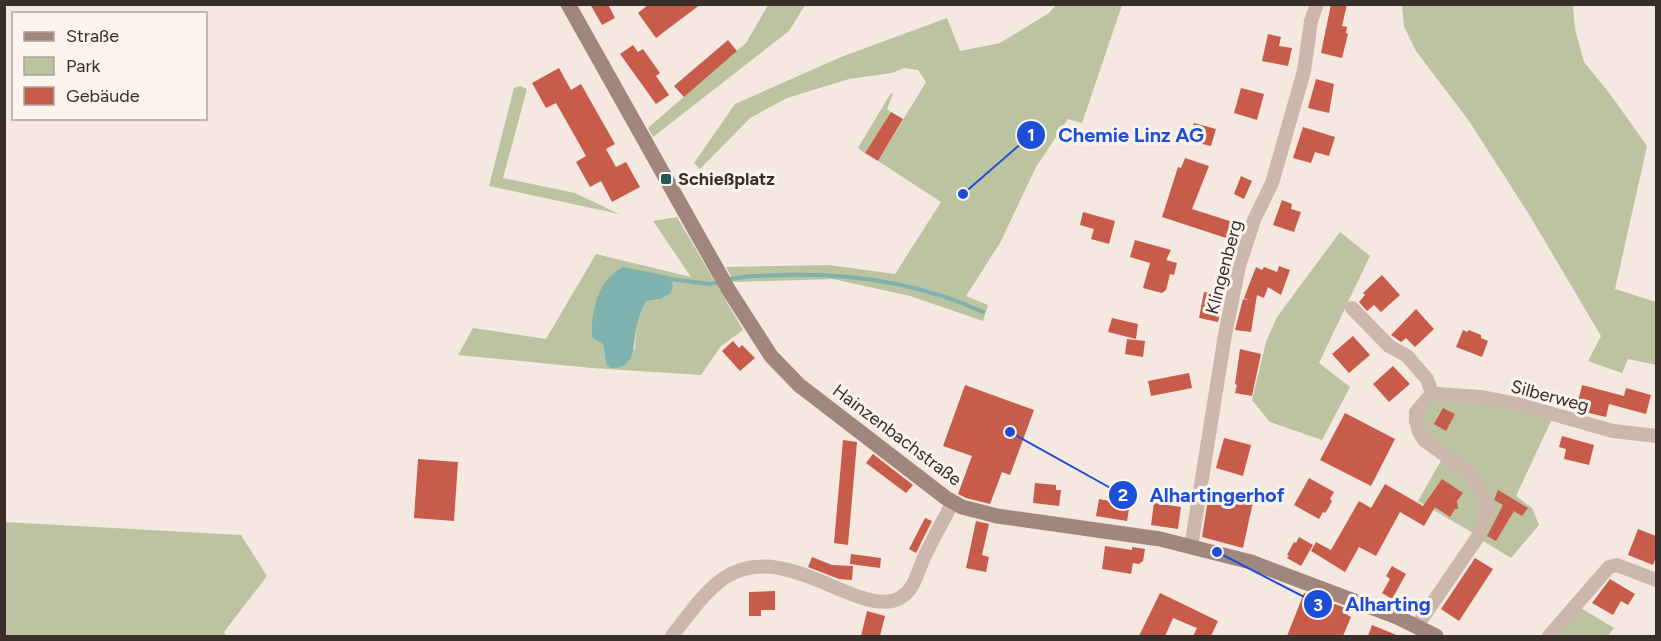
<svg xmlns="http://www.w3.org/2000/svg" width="1661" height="641" viewBox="0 0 1661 641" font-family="Figtree,sans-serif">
	<rect width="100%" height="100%" fill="#f4e8e0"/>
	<g fill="#bbc3a0" fill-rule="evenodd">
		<polygon points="768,5 805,5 789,31 653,137 648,128 746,43"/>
		<polygon points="1056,5 1122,5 1082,123 1068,119 1036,167 1000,243 966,296 988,305 983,321 910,296 833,279 734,282 726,267 829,265 895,274 941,202 878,161 926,82 918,70 904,68 892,73 849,79 787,98 750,118 700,169 694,163 735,104 841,57 947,18 960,51 1000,43 1049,13"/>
		<polygon points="1402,5 1573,5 1575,29 1584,62 1610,94 1647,146 1615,289 1656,302 1656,365 1628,359 1622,373 1588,361 1601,336 1530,216 1469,121 1416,51 1404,26"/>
		<polygon points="520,86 527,89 503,178 575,193 619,214 489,186 514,88"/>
		<polygon points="891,93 893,94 887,109 891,112 865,153 858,148"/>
		<path d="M677,217L743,330L721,346L701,375L592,368L458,355L473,328L546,339L596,254L691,277L653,221ZM668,276L660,299L646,301L636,325L635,349L606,364L603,344Z"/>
		<polygon points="1340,232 1370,256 1319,363 1350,387 1322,440 1270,422 1252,400 1266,342 1277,317"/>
		<polygon points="1442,400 1477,401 1552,419 1516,496 1532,508 1539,525 1511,558 1480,539 1490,500 1424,433 1421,415 1434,402"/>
		<path d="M1442,459C1455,470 1483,492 1481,511C1481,518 1475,527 1473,533L1418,501Z"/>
		<polygon points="4,522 241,535 267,576 224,632 226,636 5,636"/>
		<polygon points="1579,607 1614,628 1608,636 1553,636"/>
	</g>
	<path fill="#7fb1ae" d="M623,267L668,276L673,285L671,293L660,299L646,301C643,308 639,316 637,324C632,342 639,369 610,368L606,364L603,344L592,337C591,310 598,280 623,267Z"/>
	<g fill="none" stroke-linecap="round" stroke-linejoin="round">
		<g stroke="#7fb1ae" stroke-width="4">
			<polyline points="670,279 710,284 720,282"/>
			<path d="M727,280C745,275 763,276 782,275C850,273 920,283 983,312"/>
		</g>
	</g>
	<g fill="#c75c4b">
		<polygon points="590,4 608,4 615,18 602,25"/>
		<polygon points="649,4 701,4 656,38 638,13"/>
		<polygon points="1331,4 1347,4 1342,26 1347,27 1346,33 1348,34 1342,58 1321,53"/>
		<polygon points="1268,34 1281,37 1279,46 1292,48 1288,66 1262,61"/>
		<polygon points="728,40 737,51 684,97 674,86"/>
		<polygon points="633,45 638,52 643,49 660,73 656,76 669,95 656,104 620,54"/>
		<polygon points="559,68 571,90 581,84 615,144 606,149 616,167 626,162 640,187 612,202 601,181 590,187 576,162 586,156 568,124 556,103 546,108 532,83"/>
		<polygon points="1316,79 1334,84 1329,113 1308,108"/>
		<polygon points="1241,88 1264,94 1257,120 1234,113"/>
		<polygon points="891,112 903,119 878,161 865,153"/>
		<polygon points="1194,123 1216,129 1211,146 1189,141"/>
		<polygon points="1303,127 1335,137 1329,156 1315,152 1311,163 1293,158"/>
		<polygon points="1185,158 1209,166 1192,209 1236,223 1232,234 1227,233 1226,238 1162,217 1178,167 1181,168"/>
		<polygon points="1241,176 1252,181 1244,199 1234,194"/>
		<polygon points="1282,200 1292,204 1291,209 1301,212 1294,232 1273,225"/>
		<polygon points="1083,212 1115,221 1109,244 1091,239 1094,229 1080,225"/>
		<polygon points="1135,240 1171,250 1166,260 1177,263 1174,275 1170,274 1166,290 1162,293 1143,288 1150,263 1130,257"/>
		<polygon points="1279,266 1290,270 1281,295 1268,287 1264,298 1257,295 1251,332 1235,330 1243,299 1248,300 1244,298 1256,267 1262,270 1264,267 1277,272"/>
		<polygon points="1382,275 1400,295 1381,312 1374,305 1367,311 1359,302 1365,295 1363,293"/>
		<polygon points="1204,292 1224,296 1218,322 1199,318"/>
		<polygon points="1416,309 1434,329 1415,347 1406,338 1401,342 1391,335"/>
		<polygon points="1112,318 1138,324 1136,339 1108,332"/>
		<polygon points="1463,330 1467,332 1469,330 1481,335 1481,338 1488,341 1482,357 1456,347"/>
		<polygon points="1353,336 1370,355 1349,373 1332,354"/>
		<polygon points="1127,339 1145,341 1143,357 1125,354"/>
		<polygon points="733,341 739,348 742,345 755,358 740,371 722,351"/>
		<polygon points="1240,349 1261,354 1252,396 1235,393 1237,385 1235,384"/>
		<polygon points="1393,366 1410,384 1389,402 1373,384"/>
		<polygon points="1189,373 1192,388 1151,396 1148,381"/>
		<polygon points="965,385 1034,410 1010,475 1002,472 990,504 966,498 958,494 972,456 943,446"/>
		<polygon points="1582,385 1624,396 1626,388 1651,395 1646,414 1609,404 1606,417 1576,410"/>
		<polygon points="1443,408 1455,414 1446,431 1434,424"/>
		<polygon points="1345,413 1395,439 1371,486 1320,460"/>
		<polygon points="1562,436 1594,445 1589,465 1564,459 1566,449 1559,447"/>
		<polygon points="1224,438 1251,445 1243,476 1216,468"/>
		<polygon points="843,440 857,442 848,545 834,543"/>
		<polygon points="873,454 913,485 906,493 866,463"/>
		<polygon points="418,459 458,462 454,521 414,518"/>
		<polygon points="1309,478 1334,492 1330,499 1332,501 1329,507 1325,513 1323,512 1319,519 1294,505"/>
		<polygon points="1442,479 1463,493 1457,501 1458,509 1455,509 1450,517 1435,507 1424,526 1400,512 1376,556 1359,547 1345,572 1311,551 1316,542 1331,550 1359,501 1371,508 1385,484 1423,506"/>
		<polygon points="1035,483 1056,485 1056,490 1061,490 1059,506 1033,503"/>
		<polygon points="1498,490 1528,508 1522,516 1514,511 1496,541 1487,536 1503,505 1494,500"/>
		<polygon points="1209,493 1253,502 1243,548 1202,537"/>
		<polygon points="1115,495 1131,497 1127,521 1096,516 1099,499 1114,502"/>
		<polygon points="1154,503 1181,507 1178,529 1151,525"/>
		<polygon points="925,518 932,521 916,553 909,549"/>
		<polygon points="976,521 989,524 982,555 989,557 986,572 966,568"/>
		<polygon points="1638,529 1656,536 1656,557 1653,565 1628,555"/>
		<polygon points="1299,537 1313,545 1301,566 1287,558 1289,556 1287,555 1294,542 1296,543"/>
		<polygon points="1105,546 1132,550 1132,547 1145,549 1143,561 1139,564 1133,563 1131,574 1102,569"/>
		<polygon points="851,554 881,558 880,568 850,564"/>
		<polygon points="812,557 832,565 853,566 852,580 839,579 808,567"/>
		<polygon points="1475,558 1493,569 1459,621 1441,609"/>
		<polygon points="1392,566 1406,574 1392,599 1382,593 1390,579 1386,576"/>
		<polygon points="1610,579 1635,594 1628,605 1621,601 1613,615 1592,603"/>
		<polygon points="775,591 775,610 761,610 761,616 749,616 749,592"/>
		<polygon points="1160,593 1218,621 1211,636 1193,636 1197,628 1173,618 1165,636 1139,636"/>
		<polygon points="1304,593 1346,608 1344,613 1351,617 1343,636 1287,636"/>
		<polygon points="867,611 885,616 880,636 861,636"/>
		<polygon points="1372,625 1399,636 1368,636"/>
	</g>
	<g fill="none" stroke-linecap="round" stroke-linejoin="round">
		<g stroke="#ccb7ac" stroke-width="14">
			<polyline points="1352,308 1389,346 1407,356 1427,379 1433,396"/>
			<polyline points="1191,547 1225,335 1239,266 1254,220 1272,183 1304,71 1311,21 1317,4"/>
			<polyline points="1417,626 1477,538 1484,521 1486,508 1485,497 1472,477 1459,465 1424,440 1419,432 1416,421 1416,412 1428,398 1438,394 1480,397 1517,404 1613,431 1656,436"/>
			<path d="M672,636C688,616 703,593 724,578C786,537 859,620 900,598C903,596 908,592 910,589C916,581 919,569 923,560C932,540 943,521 953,502"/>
			<polyline points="1549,636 1609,567 1617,565 1656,580"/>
		</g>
		<polyline stroke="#a0867d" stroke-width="15" points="568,4 728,289 771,356 799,385 946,498 962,507 997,516 1160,539 1251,562 1397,617 1436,636"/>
	</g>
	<rect fill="#1f5d5a" stroke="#fbf3ed" stroke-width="2" x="660" y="173" width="12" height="12" rx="3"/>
	<g text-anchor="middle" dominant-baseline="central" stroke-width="6" stroke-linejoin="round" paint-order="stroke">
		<g font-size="18" font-weight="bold" fill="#3a2e2b" stroke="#fbf3ed" text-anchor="start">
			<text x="678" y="179">Schießplatz</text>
		</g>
		<g font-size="18" fill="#3a2e2b" stroke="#fbf3ed">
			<text transform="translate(1224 267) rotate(-75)">Klingenberg</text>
			<text transform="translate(1550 396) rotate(15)">Silberweg</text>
			<text transform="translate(897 435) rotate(37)">Hainzenbachstraße</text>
		</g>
	</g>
	<path fill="none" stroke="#1d4ed8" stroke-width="2" d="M963 194L1031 135M1010 432L1123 495M1217 552L1318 604"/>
	<g fill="#1d4ed8" stroke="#fbf3ed" stroke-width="2">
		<circle cx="963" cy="194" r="6"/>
		<circle cx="1010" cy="432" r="6"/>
		<circle cx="1217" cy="552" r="6"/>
		<circle cx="1031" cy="135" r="15"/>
		<circle cx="1123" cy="495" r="15"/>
		<circle cx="1318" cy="604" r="15"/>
	</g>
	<g font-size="18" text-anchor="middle" font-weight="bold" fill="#fff">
		<text x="1031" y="141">1</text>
		<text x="1123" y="501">2</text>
		<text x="1318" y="611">3</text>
	</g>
	<g font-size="20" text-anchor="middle" font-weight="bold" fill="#1d4ed8" stroke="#fbf3ed" stroke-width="6" stroke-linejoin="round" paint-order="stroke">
		<text x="1131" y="142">Chemie Linz AG</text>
		<text x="1217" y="502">Alhartingerhof</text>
		<text x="1388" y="611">Alharting</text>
	</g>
	<rect width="1661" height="641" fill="none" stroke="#3a2e2b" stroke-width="12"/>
	<rect x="12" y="12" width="195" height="108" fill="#fbf3ed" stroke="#aea49f" stroke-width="1.5"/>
	<rect x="24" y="32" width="30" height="9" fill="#a0867d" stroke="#aea49f" stroke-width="1.5"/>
	<text x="66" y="42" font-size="18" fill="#3a2e2b">Straße</text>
	<rect x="24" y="57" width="30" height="18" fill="#bbc3a0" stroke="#aea49f" stroke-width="1.5"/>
	<text x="66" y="72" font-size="18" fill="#3a2e2b">Park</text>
	<rect x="24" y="87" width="30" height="18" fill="#c75c4b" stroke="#aea49f" stroke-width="1.5"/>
	<text x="66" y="102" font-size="18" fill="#3a2e2b">Gebäude</text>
</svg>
